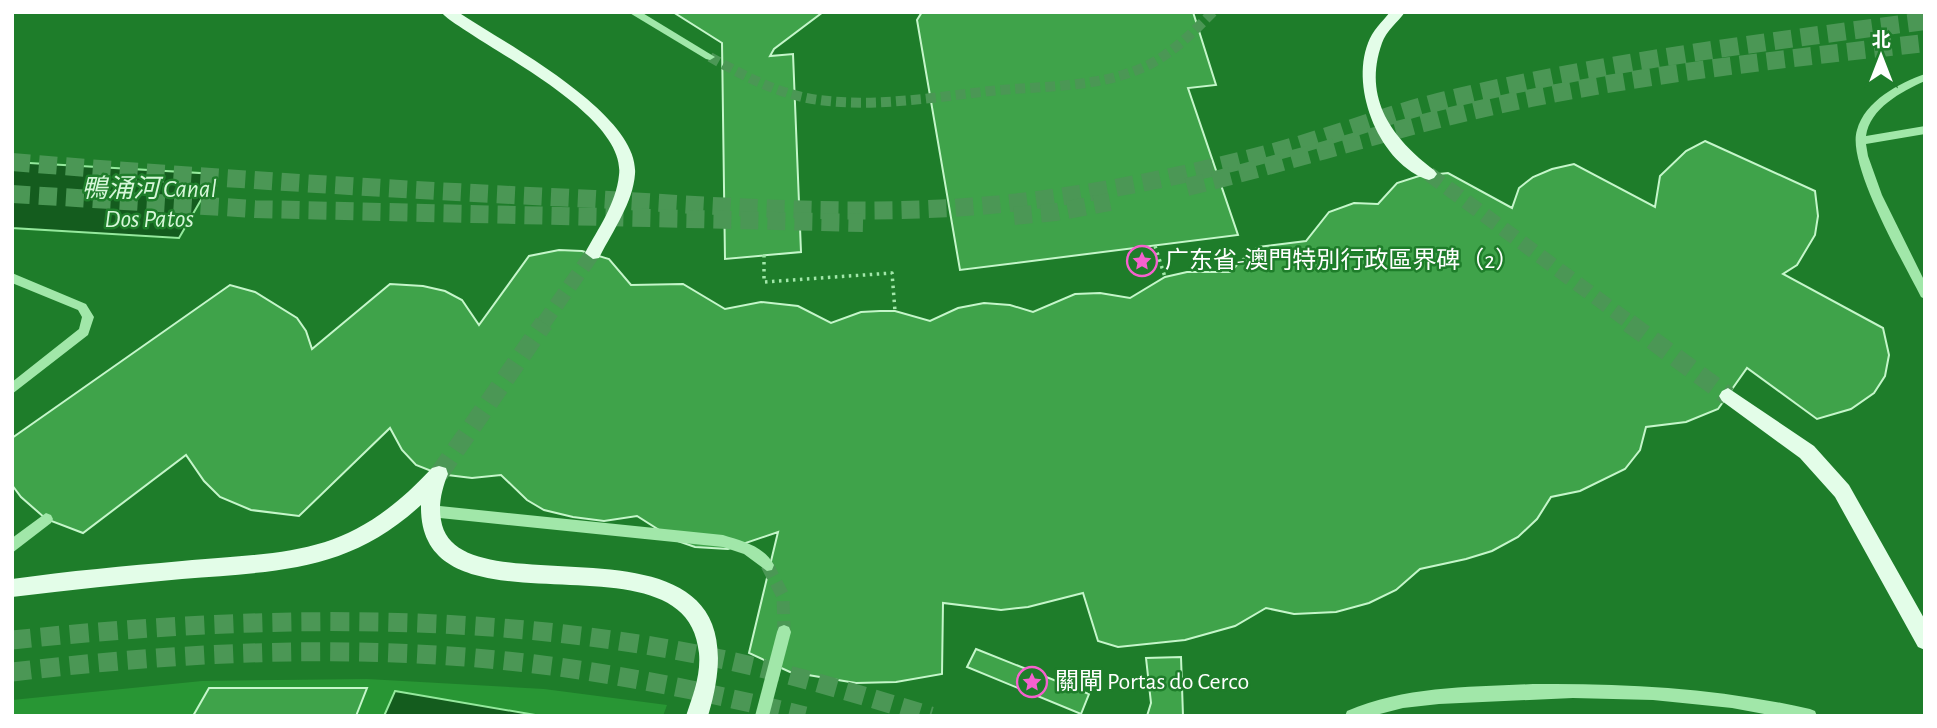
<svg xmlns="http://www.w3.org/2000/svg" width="1937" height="728" viewBox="0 0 1937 728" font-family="'Alegreya Sans','Noto Sans SC',sans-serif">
	<rect width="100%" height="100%" fill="#1e7d2a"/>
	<polygon fill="#289634" points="367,679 544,689 667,705 663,716 12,716 12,700 202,681"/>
	<g fill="#145c1e" stroke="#95e99d" stroke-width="2">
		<polygon points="12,162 216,174 179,238 12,228"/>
		<polygon points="395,691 541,716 384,716"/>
	</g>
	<g fill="#3fa34a" stroke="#c5f6ca" stroke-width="2">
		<polygon points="673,12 823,12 774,49 770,56 793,54 801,252 725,259 722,43"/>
		<polygon points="922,12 1193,12 1216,85 1188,88 1238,235 960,270 917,20"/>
		<polygon points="1705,141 1815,191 1818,216 1815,235 1797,265 1783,274 1883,328 1889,355 1885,376 1874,393 1851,409 1817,419 1747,368 1718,409 1686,422 1646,427 1640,450 1625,469 1580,491 1551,497 1537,519 1518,537 1492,551 1466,559 1420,569 1396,590 1369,603 1336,612 1294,614 1266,608 1235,626 1185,640 1118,647 1098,641 1083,593 1028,607 1001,610 943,603 942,674 896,682 856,683 790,672 749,653 778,532 728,549 695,547 675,540 637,516 604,521 573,517 544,510 527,500 501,475 472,478 439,474 416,465 402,450 390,428 299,516 251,510 220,497 204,481 186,455 83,533 46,519 21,497 12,485 12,438 230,285 255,292 297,318 306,331 312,349 390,284 423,286 445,291 462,300 479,325 529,256 559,250 582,251 609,259 631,285 683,284 725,309 761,302 798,306 831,323 861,312 880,311 895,311 930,321 958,308 984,303 1010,305 1033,312 1075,294 1100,293 1130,298 1165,277 1187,272 1230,272 1246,256 1258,247 1306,241 1329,212 1354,203 1378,204 1397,183 1419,176 1448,173 1512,208 1519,188 1533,177 1552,169 1574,164 1655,207 1660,176 1686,151"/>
		<polygon points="976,649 1089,694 1081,714 967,667"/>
		<polygon points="1181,657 1183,716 1147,716 1151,703 1146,658"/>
		<polygon points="209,688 367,688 356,716 193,716"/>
	</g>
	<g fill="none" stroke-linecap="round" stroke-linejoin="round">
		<path stroke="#4b9755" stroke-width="10" stroke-dasharray="10 5" stroke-linecap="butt" d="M710,57C744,76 780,95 819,100C879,108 940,96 1000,90C1047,86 1098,87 1142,68C1170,56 1192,33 1213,12"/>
		<polyline stroke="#4b9755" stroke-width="13" stroke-dasharray="13 7" stroke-linecap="butt" points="767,565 783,596 784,632"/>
		<g stroke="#4b9755" stroke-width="15" stroke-dasharray="15 8" stroke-linecap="butt">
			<polyline points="1429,174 1632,324"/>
			<polyline points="543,324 593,253"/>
		</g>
		<g stroke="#4b9755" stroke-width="19" stroke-dasharray="19 10" stroke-linecap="butt">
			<polyline points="1629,323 1728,396"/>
			<polyline points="439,474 544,323"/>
			<path d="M12,640C244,616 477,610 706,656C783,671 857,694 931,716"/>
			<path d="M12,672C173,653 336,644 498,660C602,670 704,691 805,716"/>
		</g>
		<g stroke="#4b9755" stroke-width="18" stroke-dasharray="18 9" stroke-linecap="butt">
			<path d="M12,162C206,178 400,190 594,199C733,207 873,218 1011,203C1104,193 1198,173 1288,148C1341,133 1392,113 1446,100C1603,62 1765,42 1925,21"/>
			<path d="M1187,187C1302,159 1415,121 1531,98C1661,72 1793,58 1925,43"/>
			<polyline points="12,194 255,209 863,223"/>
			<polyline points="1014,216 1056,212 1110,202"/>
		</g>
		<g stroke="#a1e7a9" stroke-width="3.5" stroke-dasharray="2.5 4.5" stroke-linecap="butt">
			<polyline points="1155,246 1165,277"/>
			<polyline points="764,255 764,282 892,273 895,311"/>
		</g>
		<g fill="#a1e7a9" fill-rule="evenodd">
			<polygon points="628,12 641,12 715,57 710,60 706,59"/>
			<path d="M1925,74V81C1901,92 1870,108 1866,136L1925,126V134L1866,144L1868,156L1882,195L1925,282V299L1921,297C1904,263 1846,164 1857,130C1865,101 1899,83 1925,74Z"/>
			<polygon points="12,273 86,304 94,317 88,335 12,394 12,382 79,329 82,317 78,310 12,283"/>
			<path d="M430,505L723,535C742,541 764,546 774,565L772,570L767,571L744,554L723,547L430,517L425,515L423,511L425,507Z"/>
			<polygon points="46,513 51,515 53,519 51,523 12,553 12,538"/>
			<polygon points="784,625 789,627 791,632 769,716 755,716 777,632 779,627"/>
			<path d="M1533,684C1627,683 1718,688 1810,709L1815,711L1817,716H1775L1732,708L1653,700L1573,698L1439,704L1403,708L1372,716H1345L1347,711C1406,686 1470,687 1533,684Z"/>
		</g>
		<g fill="#e3fde8" fill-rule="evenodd">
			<path d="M441,12H458C504,43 640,114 635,174C633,203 612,232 599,258L593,259L585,253C598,229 616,204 619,175C626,121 511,61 471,34C461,27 449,21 441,12Z"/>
			<path d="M1390,12H1405C1398,22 1386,31 1382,43C1362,99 1393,139 1434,170L1437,174L1434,178L1429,180C1380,165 1350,89 1368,43C1372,31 1382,22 1390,12Z"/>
			<polygon points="1728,388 1814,446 1849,485 1925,620 1925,650 1918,647 1835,497 1800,458 1722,401 1719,396 1722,391"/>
			<path d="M439,466L446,468L448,474C442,488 438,505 441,520C456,622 778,484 708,716H686C693,695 701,675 699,653C688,524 418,648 421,505C347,573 276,571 182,579C126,584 69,590 12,597V579C69,571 125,566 182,561C294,551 349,557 432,468Z"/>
		</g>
	</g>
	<defs>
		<g id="sight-ring" transform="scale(1.575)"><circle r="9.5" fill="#1e7d2a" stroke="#f661ce" stroke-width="1.5"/><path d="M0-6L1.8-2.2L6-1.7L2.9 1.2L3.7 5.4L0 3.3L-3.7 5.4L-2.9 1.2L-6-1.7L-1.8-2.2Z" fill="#f661ce"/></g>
	</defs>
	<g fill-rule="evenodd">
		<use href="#sight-ring" x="1142" y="261"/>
		<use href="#sight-ring" x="1032" y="682"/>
	</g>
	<g text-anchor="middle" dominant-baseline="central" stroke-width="5" stroke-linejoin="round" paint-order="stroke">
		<g font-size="24" fill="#fff" stroke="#1e7d2a" text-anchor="start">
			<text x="1165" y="261">广东省-澳門特別行政區界碑（2）</text>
			<text x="1055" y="682">關閘 Portas do Cerco</text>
		</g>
		<g font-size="26" font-style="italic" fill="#d6f7d9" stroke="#1e7d2a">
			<text x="149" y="189">鴨涌河 Canal<tspan x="149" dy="30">Dos Patos</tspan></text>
		</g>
	</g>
	<rect width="1937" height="728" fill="none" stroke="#ffffff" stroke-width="28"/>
	<g transform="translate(1881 56)" stroke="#1e7d2a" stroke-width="5" paint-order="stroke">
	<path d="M0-5L12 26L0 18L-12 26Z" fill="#ffffff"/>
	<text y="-10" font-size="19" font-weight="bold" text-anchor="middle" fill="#ffffff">北</text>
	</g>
</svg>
